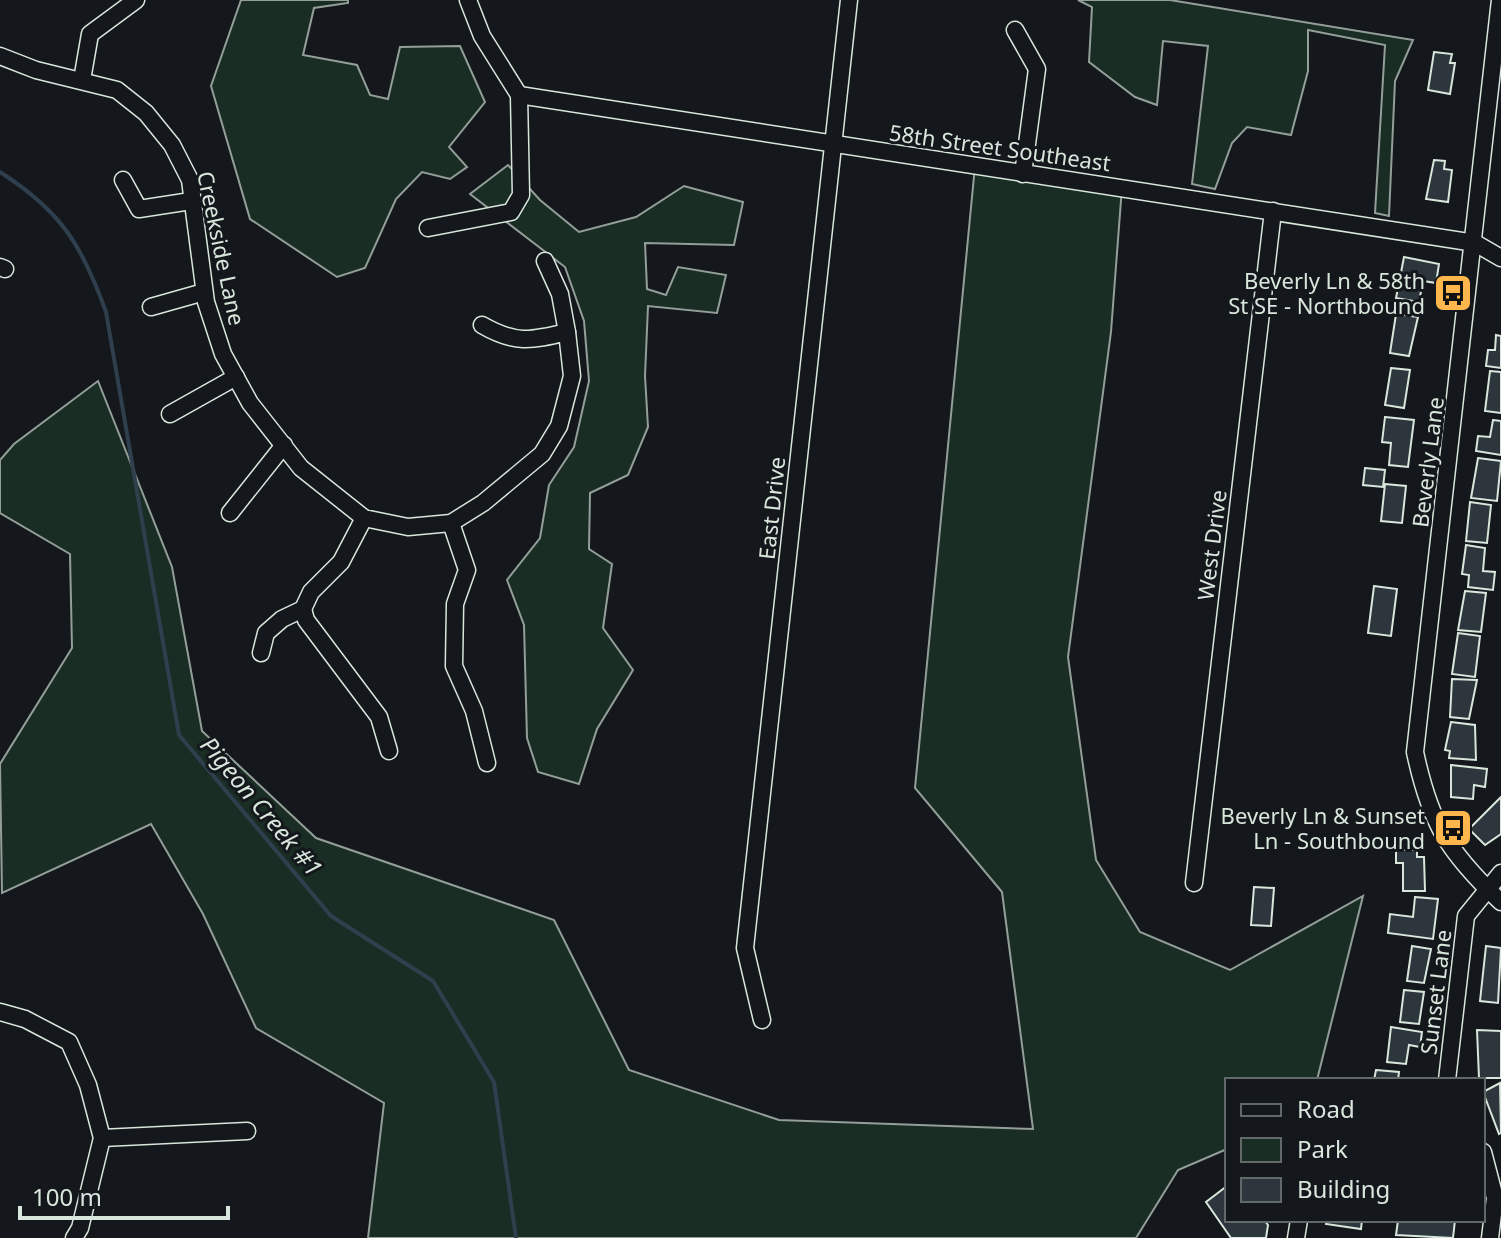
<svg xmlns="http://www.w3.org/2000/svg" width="1501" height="1238" viewBox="0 0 1501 1238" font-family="'Noto Sans',sans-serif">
	<rect width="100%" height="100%" fill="#14181c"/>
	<g fill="#1a2d24" stroke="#939e99" stroke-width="2">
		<polygon points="241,0 348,0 348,3 314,8 303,55 357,65 370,95 388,99 400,47 460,46 485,102 449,147 467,167 450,179 422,172 396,199 365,268 337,277 250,219 211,86"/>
		<polygon points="1078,0 1170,0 1413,40 1395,81 1389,216 1375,213 1385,45 1308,30 1308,71 1291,135 1247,127 1232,143 1215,189 1192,184 1208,46 1163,41 1157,105 1135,97 1089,62 1092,7"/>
		<polygon points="508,165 540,200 579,232 636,217 684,186 743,202 734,245 645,243 647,289 666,295 678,267 726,275 717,313 648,306 645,376 648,427 628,475 590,493 589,549 612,564 603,628 633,670 597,729 579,784 538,772 527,738 524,625 507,580 540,538 549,485 574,447 589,381 584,321 565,267 470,194"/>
		<polygon points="975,166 1122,187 1111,332 1068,657 1096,860 1140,932 1230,970 1363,896 1317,1080 1227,1080 1227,1149 1178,1170 1136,1238 368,1238 384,1103 256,1028 203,914 151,824 2,893 0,764 72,648 70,554 0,513 0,460 14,444 98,381 172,567 202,731 316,838 554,920 629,1070 779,1120 1033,1129 1002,892 915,788"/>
	</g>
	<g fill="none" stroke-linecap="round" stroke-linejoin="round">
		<path stroke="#2f3f4d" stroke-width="4" d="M0,172C61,211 82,245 106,312L179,735L331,916L433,981L494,1082L516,1238"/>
	</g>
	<g fill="#2c363c" stroke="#d8e6dc" stroke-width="2">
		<polygon points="1434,52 1452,54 1450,63 1455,63 1450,94 1428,90"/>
		<polygon points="1434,160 1445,161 1444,169 1452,170 1448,202 1426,199"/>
		<polygon points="1404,257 1439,264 1436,283 1423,281 1419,302 1396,298"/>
		<polygon points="1396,314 1418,317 1409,356 1390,353"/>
		<polygon points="1496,335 1501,336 1501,368 1486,366 1488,350 1495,350"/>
		<polygon points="1391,368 1410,370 1404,408 1385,405"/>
		<polygon points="1490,371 1501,372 1501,413 1485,411"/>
		<polygon points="1385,417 1414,420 1408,467 1389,465 1391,443 1382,442"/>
		<polygon points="1493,420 1501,421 1501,455 1476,451 1478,436 1490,437"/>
		<polygon points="1478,458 1501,461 1497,501 1471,498"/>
		<polygon points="1365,468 1385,470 1383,487 1363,485"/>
		<polygon points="1385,484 1406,486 1402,523 1381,521"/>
		<polygon points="1470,502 1491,505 1487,543 1466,541"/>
		<polygon points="1466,545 1485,548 1483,571 1495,572 1493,590 1468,587 1469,575 1462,574"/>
		<polygon points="1374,586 1397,589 1391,636 1368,633"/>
		<polygon points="1465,591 1486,593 1481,632 1458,630"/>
		<polygon points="1458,633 1480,636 1475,677 1452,674"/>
		<polygon points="1452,679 1477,680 1469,719 1450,717"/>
		<polygon points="1451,722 1475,725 1476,760 1449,758 1450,751 1445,750"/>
		<polygon points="1451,765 1487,769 1485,787 1474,785 1473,799 1451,797"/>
		<polygon points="1501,797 1501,834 1485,845 1469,829"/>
		<polygon points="1396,850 1417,850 1417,857 1424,857 1425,891 1403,891 1403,863 1396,863"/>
		<polygon points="1254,887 1274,888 1271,926 1251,925"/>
		<polygon points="1415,897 1438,899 1433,939 1388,933 1390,914 1413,917"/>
		<polygon points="1412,946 1431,949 1424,983 1407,981"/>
		<polygon points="1486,946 1501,948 1498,1003 1480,1001"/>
		<polygon points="1404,990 1424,992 1419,1024 1400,1022"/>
		<polygon points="1391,1027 1422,1032 1420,1047 1409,1045 1406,1064 1387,1062"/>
		<polygon points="1477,1030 1501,1031 1501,1078 1479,1078"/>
		<polygon points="1376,1070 1399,1072 1398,1080 1374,1080"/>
		<polygon points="1500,1083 1501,1133 1499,1134 1483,1092"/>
		<polygon points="1227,1186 1227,1220 1264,1220 1268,1225 1266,1238 1231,1238 1206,1202"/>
		<polygon points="1327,1220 1362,1220 1361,1229 1326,1224"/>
		<polygon points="1398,1220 1455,1220 1453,1238 1396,1235"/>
	</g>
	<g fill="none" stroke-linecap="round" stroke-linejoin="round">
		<g stroke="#d8e6dc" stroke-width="19">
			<g id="minor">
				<path d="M1500,0L1415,752C1430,823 1448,852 1501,902"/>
				<polyline points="1015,30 1037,69 1023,174"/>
				<path d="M0,56L36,70L117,90L146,113L172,145L190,180L206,302L223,354L250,403L301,468L364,518L408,527L451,523L483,503L542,454L559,426L572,376L567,332C530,341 515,344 482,325"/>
				<polyline points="82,80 90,34 136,0"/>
				<polyline points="519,95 1475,243 1501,258"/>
				<polyline points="123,180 139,209 191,201"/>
				<polyline points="428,228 511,212 521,195 519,95 482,36 468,0"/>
				<polyline points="545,261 560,294 567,332"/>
				<polyline points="0,267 5,269"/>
				<polyline points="151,307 204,292"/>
				<polyline points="170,414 236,377"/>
				<polyline points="230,513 284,445"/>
				<polyline points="451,523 467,570 455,604 454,666 474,711 487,763"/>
				<polyline points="303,609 306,620 379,717 389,751"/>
				<polyline points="261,653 266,633 282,619 303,609 311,592 341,562 364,518"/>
				<polyline points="1194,883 1273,211"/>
				<polyline points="0,1012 25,1019 69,1042 88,1085 102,1138 80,1228 74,1238"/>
				<polyline points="762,1020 745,948 849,0"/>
				<polyline points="1447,1080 1466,916 1501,873"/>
				<polyline points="102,1138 247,1131"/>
				<polyline points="1483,1152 1495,1198 1490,1238"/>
				<polyline points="1296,1238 1299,1220"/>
			</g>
		</g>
		<use href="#minor" stroke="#14181c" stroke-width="16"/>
	</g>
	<defs>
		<g id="bus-square" transform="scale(2)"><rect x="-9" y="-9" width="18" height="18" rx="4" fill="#ffb74d" stroke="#14181c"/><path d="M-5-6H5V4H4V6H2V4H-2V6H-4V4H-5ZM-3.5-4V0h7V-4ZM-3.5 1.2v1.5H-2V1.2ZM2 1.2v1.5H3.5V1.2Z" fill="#111"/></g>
	</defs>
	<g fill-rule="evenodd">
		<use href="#bus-square" x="1453" y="293"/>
		<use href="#bus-square" x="1453" y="828"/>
	</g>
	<g text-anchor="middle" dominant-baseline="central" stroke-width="6" stroke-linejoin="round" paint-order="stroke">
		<g font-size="22" fill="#d8e6dc" stroke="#14181c">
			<text transform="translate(1000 147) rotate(8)">58th Street Southeast</text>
			<text transform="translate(222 248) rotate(78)">Creekside Lane</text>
			<text transform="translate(1427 462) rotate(-83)">Beverly Lane</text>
			<text transform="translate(771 508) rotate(-84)">East Drive</text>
			<text transform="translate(1211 545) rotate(-83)">West Drive</text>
			<text transform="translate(1435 992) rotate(-83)">Sunset Lane</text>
		</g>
		<g font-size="22" fill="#d8e6dc" stroke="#14181c" text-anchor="end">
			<text x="1425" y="280">Beverly Ln &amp; 58th<tspan x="1425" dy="25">St SE - Northbound</tspan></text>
			<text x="1425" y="815">Beverly Ln &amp; Sunset<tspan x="1425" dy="25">Ln - Southbound</tspan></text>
		</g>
		<g font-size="24" font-style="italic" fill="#d8e6dc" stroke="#14181c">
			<text transform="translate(262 806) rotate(50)">Pigeon Creek #1</text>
		</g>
	</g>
	<rect x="1225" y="1078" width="260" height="144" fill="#14181c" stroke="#626a69" stroke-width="2"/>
	<rect x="1241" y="1104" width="40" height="12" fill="#14181c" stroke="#626a69" stroke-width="2"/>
	<text x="1297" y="1118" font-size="24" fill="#d8e6dc">Road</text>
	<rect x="1241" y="1138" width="40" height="24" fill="#1a2d24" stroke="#626a69" stroke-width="2"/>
	<text x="1297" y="1158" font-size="24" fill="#d8e6dc">Park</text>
	<rect x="1241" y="1178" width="40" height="24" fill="#2c363c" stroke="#626a69" stroke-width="2"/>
	<text x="1297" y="1198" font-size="24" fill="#d8e6dc">Building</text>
	<path d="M20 1206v12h208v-12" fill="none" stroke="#d8e6dc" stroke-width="4"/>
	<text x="32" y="1206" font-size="24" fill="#d8e6dc" stroke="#14181c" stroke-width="6" paint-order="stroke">100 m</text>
</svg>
